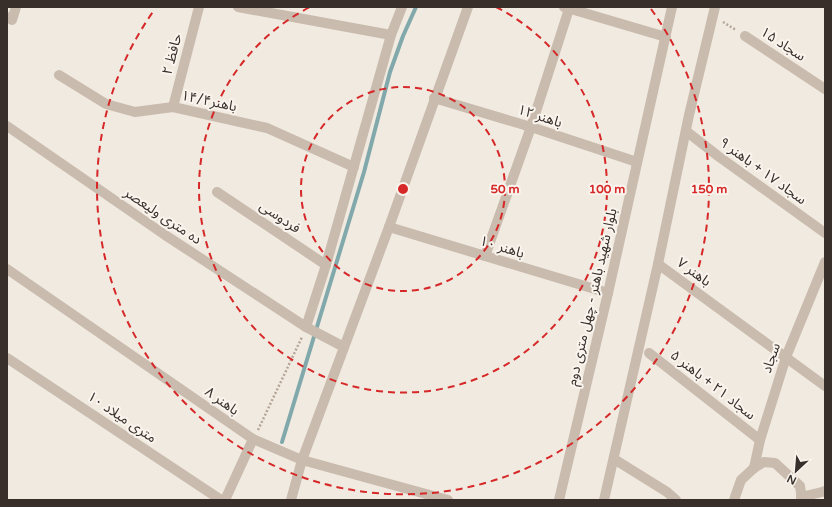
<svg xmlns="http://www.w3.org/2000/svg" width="832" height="507" viewBox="0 0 832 507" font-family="'Varela Round','Noto Sans Arabic',sans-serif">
	<rect width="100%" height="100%" fill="#f1eae0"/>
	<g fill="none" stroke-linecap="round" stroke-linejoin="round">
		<polyline stroke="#81a9ac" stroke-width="4" points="282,442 364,172 390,72 403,36 416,7"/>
		<g stroke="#b4a597" stroke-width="2.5" stroke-dasharray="2 2" stroke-linecap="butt">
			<polyline points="723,22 736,30"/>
			<polyline points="258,430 302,337"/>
		</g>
		<g stroke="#c9bbad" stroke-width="10">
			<polyline points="238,7 391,35"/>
			<polyline points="564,7 666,37"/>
			<polyline points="7,17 12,20 16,7"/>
			<polyline points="745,36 825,89"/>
			<polyline points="59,75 106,104 135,112 173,107 267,128 354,167"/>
			<polyline points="434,98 531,127 637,162"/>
			<polyline points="173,107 199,7"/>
			<polyline points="7,126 165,235 306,327 344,347"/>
			<polyline points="686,131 718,156 825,233"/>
			<polyline points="217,192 326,265"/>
			<polyline points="389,227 608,293"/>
			<polyline points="485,256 531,127 569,9"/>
			<polyline points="658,264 825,386"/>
			<polyline points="7,269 253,439 302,460 448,500"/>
			<polyline points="306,327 326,265 391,35 402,7"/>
			<polyline points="649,353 760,440"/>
			<polyline points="7,358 221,500"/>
			<polyline points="614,459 667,492 676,500"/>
			<polyline points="754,468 760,440 786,357 825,262"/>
			<polyline points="801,497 822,492 825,491"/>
			<polyline points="225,500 253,439"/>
			<polyline points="291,500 302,460 389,227 468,7"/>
			<polyline points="734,500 741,480 754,468 764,462 775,463 800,486 802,500"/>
		</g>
		<g stroke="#c9bbad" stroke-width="10">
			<polyline points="559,500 608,293 672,7"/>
			<polyline points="604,500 658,264 689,115 715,7"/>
		</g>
	</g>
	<g fill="none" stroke="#d62828" stroke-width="2" stroke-dasharray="7 5">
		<circle cx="403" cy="189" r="102"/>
		<path d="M496 7A204 204 0 1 1 310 7"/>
		<path d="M651 9A306 306 0 1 1 155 9"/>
	</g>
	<g text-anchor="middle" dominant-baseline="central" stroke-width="4" stroke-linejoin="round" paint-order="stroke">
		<g font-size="14" fill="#382f2b" stroke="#f9f4ed">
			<text transform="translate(783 44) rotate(33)">سجاد ۱۵</text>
			<text transform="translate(172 54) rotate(-75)">حافظ ۲</text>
			<text transform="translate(209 101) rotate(12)">باهنر۱۴/۴</text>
			<text transform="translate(540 116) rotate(18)">باهنر ۱۲</text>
			<text transform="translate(763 171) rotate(36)">سجاد ۱۷ + باهنر ۹</text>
			<text transform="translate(163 216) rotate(34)">ده متری ولیعصر</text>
			<text transform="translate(280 217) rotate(34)">فردوسی</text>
			<text transform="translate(502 247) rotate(17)">باهنر ۱۰</text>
			<text transform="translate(694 272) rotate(36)">باهنر ۷</text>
			<text transform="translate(592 297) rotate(-77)">بلوار شهید باهنر - چهل متری دوم</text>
			<text transform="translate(771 358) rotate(-71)">سجاد</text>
			<text transform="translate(713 385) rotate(38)">سجاد ۲۱ + باهنر ۵</text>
			<text transform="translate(222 401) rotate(35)">باهنر ۸</text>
			<text transform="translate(122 417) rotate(34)">۱۰ متری میلاد</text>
		</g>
	</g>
	<circle cx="403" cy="189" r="6" fill="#d62828" stroke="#f9f4ed" stroke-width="2"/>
	<g font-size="12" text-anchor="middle" font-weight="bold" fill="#d62828" stroke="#f9f4ed" stroke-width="4" stroke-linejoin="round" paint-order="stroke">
		<text x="505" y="193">50 m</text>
		<text x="607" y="193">100 m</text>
		<text x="709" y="193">150 m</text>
	</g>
	<rect width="832" height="507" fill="none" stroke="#382f2b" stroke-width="16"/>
	<g transform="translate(796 471) rotate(206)" stroke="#f9f4ed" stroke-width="3" paint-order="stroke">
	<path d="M0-3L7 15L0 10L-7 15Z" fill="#382f2b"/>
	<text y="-6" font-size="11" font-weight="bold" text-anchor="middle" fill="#382f2b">N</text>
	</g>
</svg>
